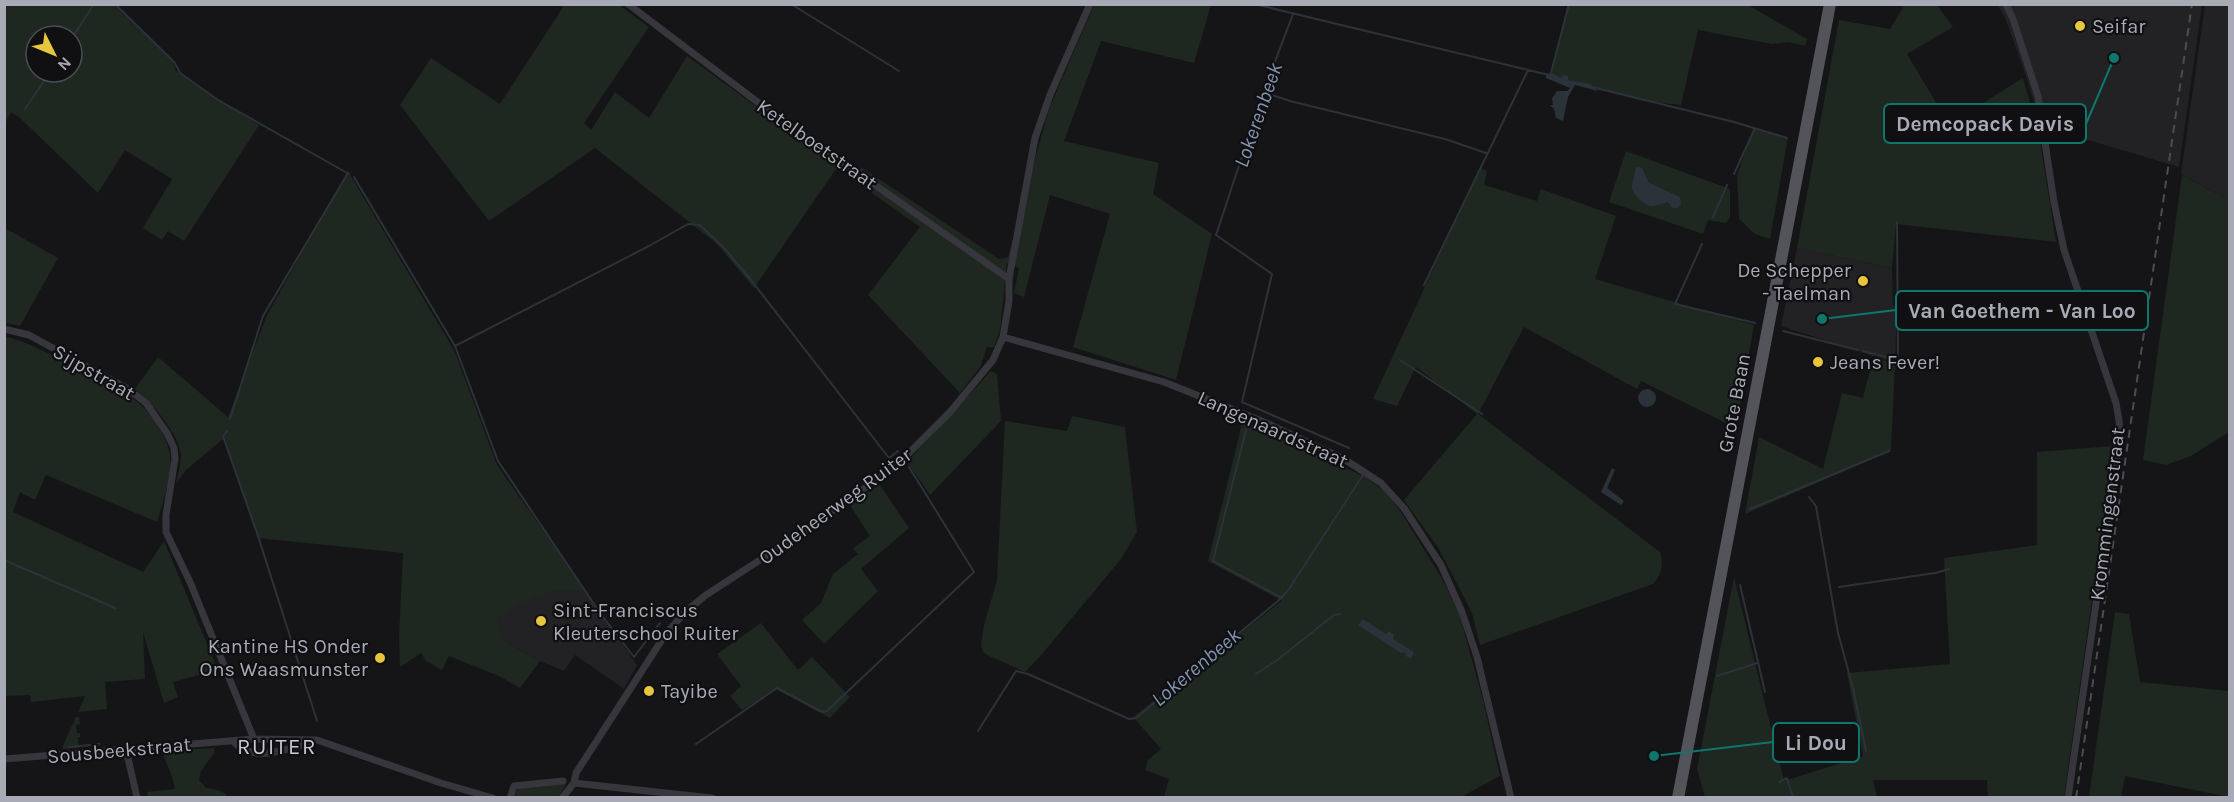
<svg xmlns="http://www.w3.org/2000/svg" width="2234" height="802" viewBox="0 0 2234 802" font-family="Karla,sans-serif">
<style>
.built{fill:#222124}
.green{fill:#1f2721;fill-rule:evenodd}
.water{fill:#2c323a}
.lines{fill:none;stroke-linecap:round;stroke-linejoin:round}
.stream{stroke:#2c323a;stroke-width:2}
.street{stroke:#36363c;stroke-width:7}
.primary{stroke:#53535a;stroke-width:12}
.rail{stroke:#4c4c53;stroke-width:2;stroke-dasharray:8 6;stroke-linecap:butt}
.poi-dot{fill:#e7c63d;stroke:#101012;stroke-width:2}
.labels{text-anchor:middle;stroke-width:4.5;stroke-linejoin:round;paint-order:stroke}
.poi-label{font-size:20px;fill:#a8aab6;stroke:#101012;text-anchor:start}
.street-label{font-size:20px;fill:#a8aab6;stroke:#101012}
.water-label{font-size:21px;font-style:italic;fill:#8193af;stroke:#101012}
.quarter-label{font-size:22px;letter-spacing:1.5px;fill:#c9cad2;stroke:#101012}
.leader{fill:none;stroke:#0f766e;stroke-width:2}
.callout-dot{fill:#0f766e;stroke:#101012;stroke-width:2}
.callout{fill:#101012;stroke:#0f766e;stroke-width:2}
.callout-label{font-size:21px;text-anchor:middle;font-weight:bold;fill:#a8aab6}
</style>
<rect width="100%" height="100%" fill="#151517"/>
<path class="built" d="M 1998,5 L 2202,5 L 2179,167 L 2041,126 L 2027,79 L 2006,20 Z
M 2205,5 L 2229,5 L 2229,200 L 2181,174 Z
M 1797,248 L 1892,268 L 1893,306 L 1897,306 L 1895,363 L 1781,326 Z
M 565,561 L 637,665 L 624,689 L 575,655 L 564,671 L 540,661 L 475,625 Z"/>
<path class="green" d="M 565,4 L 619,5 L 649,27 L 584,123 L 591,130 L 615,92 L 649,118 L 687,56 L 838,166 L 754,288 L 716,243 L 595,148 L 489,221 L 400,105 L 431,58 L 500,104 Z
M 1905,4 L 1937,5 L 1953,27 L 1907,54 L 1949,124 L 2023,78 L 2039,134 L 2056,242 L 1896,224 L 1892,268 L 1797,248 L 1839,20 L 1890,29 Z
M 114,5 L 174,63 L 176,71 L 259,125 L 184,241 L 168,231 L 162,240 L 143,228 L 172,179 L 125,150 L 98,193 L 20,118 L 11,112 L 5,124 L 5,5 ZM 36,36 L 72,36 L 72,72 L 36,72 Z
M 1094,5 L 1211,5 L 1194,63 L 1101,41 L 1064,141 L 1159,163 L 1153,194 L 1212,234 L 1176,380 L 1073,347 L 1110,214 L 1050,195 L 1024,297 L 1014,293 L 1019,268 L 1007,263 L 1000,330 L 994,347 L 987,347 L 980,367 L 960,393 L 868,295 L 920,227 L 855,181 L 861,167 L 999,259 L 1008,257 L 1049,109 Z
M 1568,5 L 1748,5 L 1807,39 L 1805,46 L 1788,42 L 1772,44 L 1698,30 L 1681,105 L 1643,101 L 1549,77 Z
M 1754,128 L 1788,137 L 1770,239 L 1755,234 L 1739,219 L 1737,175 Z
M 1626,151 L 1730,189 L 1730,218 L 1726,223 L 1708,220 L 1703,234 L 1609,202 Z
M 1480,168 L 1487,171 L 1484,185 L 1537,201 L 1541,189 L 1616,216 L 1595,279 L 1754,325 L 1736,428 L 1641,381 L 1637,389 L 1524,327 L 1478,414 L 1660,552 C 1664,565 1662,574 1653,584 L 1480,645 L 1472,613 L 1439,549 L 1404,500 L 1477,414 L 1416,367 L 1397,406 L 1373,399 Z
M 348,171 L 455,352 L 497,465 L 585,590 C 575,592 566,589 556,591 C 542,593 508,607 500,618 C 498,621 498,624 497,627 L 502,640 L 540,661 L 520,688 L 499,676 L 449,656 L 442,670 L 426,661 L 421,653 L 400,667 L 399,637 L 403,553 L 258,538 L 223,439 L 185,471 L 176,484 C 178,475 181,464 181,455 C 179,433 151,402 135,389 L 158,357 L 228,417 L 267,315 Z
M 2182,175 L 2229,200 L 2229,432 L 2191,456 L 2166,465 L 2143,460 Z
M 5,228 L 58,258 L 20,326 L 5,323 Z
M 4,336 C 30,343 52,355 76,367 C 99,378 124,389 143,407 C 153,417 166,436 169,450 C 174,470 163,503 157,522 L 46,475 L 35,500 L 20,492 L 13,512 L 143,572 L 164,541 L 218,670 L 173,682 L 178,697 L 164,703 L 143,632 L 145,679 L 105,682 L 107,709 L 78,712 L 85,696 L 31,702 L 30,695 L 5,696 Z
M 1873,358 L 1895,363 L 1891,451 L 1745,514 L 1759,437 L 1823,469 L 1842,393 L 1863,398 Z
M 991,371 L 997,374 L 1001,421 L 930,495 L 907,462 Z
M 1072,416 L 1125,427 L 1137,532 L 1121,559 L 1042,654 L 1025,672 L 987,655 L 983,652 L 981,646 L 984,625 L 997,580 L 1005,421 L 1067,431 Z
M 1243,420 L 1365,477 L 1385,492 L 1399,509 L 1441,577 L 1459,613 L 1483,700 L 1500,776 L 1461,797 L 1164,797 L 1169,779 L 1145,770 L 1148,760 L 1161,749 L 1133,717 L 1282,601 L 1208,561 Z
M 2114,446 L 2064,797 L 1988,797 L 1987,780 L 1873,780 L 1877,797 L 1705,797 L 1697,769 L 1734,577 L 1784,781 L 1863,756 L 1847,673 L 1950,664 L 1944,558 L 2037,545 L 2037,452 Z
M 879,484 L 909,528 L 861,569 L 878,591 L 824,644 L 802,620 L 821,603 L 833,574 L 858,554 L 853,548 L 870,536 L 850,505 Z
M 2115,612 L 2129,614 L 2140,682 L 2229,691 L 2229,797 L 2125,776 L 2121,797 L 2089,797 Z
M 761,623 L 798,670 L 812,657 L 850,697 L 830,718 L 776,689 L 742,710 L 730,696 L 741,686 L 717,654 Z
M 76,717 L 79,717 L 80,724 L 76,725 L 77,733 L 80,733 L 80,737 L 78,737 L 79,748 L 63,749 L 63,745 Z
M 214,748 L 215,752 L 201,771 L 199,780 L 206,788 C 215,789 223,790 228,797 L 148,797 L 147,792 L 175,789 C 173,775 166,764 162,751 Z
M 566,784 L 558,797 L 514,798 L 516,791 L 519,789 Z"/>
<path class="water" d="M 1552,73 L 1561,78 L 1563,75 L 1568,76 L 1568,80 L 1590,84 L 1598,91 L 1575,85 L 1568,97 L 1563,121 L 1556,118 L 1554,109 L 1550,105 L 1553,105 L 1552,98 L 1557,91 L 1567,91 L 1570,88 L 1546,78 L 1546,74 Z
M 1636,167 L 1642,168 L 1649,183 L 1680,197 L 1681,204 L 1677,208 L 1672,208 L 1668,202 C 1663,203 1659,205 1654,206 C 1647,208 1632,195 1632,187 C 1632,181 1635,174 1636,167 Z
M1638 398a9 9 0 1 1 18 0a9 9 0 1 1-18 0Z
M 1612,468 L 1615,470 L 1607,488 L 1624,501 L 1621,505 L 1601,492 Z
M 1363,619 L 1386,634 L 1389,631 L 1394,635 L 1393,639 L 1414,652 L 1411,659 L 1406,656 L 1405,652 L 1401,653 L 1358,625 Z"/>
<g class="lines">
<path class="stream" d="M 115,4 L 175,63 L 180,73 L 218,100 L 349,174
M 791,4 L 899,71
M 1254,4 L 1549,75
M 1293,14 L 1262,96 L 1216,235 L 1272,274 L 1242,402 L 1349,448
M 72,38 L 94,4
M 1551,73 L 1569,4
M 1592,87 L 1734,122 L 1787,138
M 1266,93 L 1290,101 L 1445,139 L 1486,153
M 25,109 L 50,72
M 1734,174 L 1755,128
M 354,177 L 455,346 L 647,247 L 688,224 L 700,225 L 725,249 L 751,280 L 889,458 L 898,451
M 1713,217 L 1727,185
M 1702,244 L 1675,304 L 1755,323
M 1424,285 L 1528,70
M 1783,331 L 1858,350
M 455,346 L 498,461 L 600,613 L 634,657 L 660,623
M 1863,351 L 1875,354
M 1878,355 L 1898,359 L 1897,222
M 1400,360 L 1482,414
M 230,419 L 263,316 L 348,173
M 1246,430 L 1213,561 L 1282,598
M 227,431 L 223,436 L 258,536 L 317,721
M 1809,497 L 1816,506 L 1838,633 L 1853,688 L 1866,751
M 1750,509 L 1889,451
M 4,560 L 115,608
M 1740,585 L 1765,692
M 1839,587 L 1935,573 L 1949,569
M 1256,674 L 1276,661 L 1334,615 L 1340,614
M 1717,676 L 1757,663
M 978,731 L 1016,671 L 1028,674 L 1129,719 L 1136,718 L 1278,601 L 1289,589 L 1363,475
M 95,744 L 99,744
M 696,744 L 777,688 L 822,712 L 827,711 L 974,572 L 909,467
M 69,747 L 90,745
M 1779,782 L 1787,778 L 1793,798"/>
<path class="street" d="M 628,4 L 764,107 L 1009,279
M 2006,4 L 2013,19 L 2038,96 L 2054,202 L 2064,250 L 2116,403 L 2119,420 L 2120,437 L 2068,798
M 4,329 L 29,335 L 128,389 L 146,403 L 167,433 L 174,448 L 175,459 L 166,515 L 166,532 L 190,582 L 254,739
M 1003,337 L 1164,382 L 1264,422 L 1344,459 L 1381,483 L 1404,508 L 1441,565 L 1462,612 L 1477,657 L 1511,798
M 233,741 C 252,764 288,749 312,742
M 126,749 L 137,798
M 4,759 L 254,739 L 317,740 L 441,783 L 493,798
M 574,783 L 712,798
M 510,798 L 514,786 L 563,781
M 562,798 L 574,783 L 576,773 L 665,635 L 685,612 L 706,595 L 803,532 L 896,466 L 950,412 L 993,360 L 1003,337 L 1009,301 L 1009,279 L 1035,138 L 1050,95 L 1090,4"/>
<path class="primary" d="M 1678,798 L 1830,4"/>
<path class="rail" d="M 2076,798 L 2192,4"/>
</g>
<g class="poi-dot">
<circle cx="2080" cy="26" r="6"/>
<circle cx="1863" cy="281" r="6"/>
<circle cx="1818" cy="362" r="6"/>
<circle cx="541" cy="621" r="6"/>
<circle cx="380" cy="658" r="6"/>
<circle cx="649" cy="691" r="6"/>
</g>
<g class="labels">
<g class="poi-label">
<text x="2092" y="33">Seifar</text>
<text x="1851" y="277" text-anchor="end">De Schepper<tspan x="1851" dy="23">- Taelman</tspan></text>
<text x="1830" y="369">Jeans Fever!</text>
<text x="553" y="617">Sint-Franciscus<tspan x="553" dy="23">Kleuterschool Ruiter</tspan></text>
<text x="368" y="653" text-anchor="end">Kantine HS Onder<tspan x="368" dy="23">Ons Waasmunster</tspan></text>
<text x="661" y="698">Tayibe</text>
</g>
<g class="street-label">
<text transform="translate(817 144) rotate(35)" y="7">Ketelboetstraat</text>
<text transform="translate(94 372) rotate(30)" y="7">Sijpstraat</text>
<text transform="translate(1734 403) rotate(-79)" y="7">Grote Baan</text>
<text transform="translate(1273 429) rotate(24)" y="7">Langenaardstraat</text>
<text transform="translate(835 506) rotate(-36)" y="7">Oudeheerweg Ruiter</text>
<text transform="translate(2107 514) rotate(-83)" y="7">Krommingenstraat</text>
<text transform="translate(119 750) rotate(-5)" y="7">Sousbeekstraat</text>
</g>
<g class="water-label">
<text transform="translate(1258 115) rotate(-71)" y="7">Lokerenbeek</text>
<text transform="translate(1196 667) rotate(-40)" y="7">Lokerenbeek</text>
</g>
<g class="quarter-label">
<text x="277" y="754">RUITER</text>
</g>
</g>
<path class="leader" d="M2114 58L2086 124M1822 319L1896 310M1654 756L1773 742"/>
<g class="callout-dot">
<circle cx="2114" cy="58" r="6"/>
<circle cx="1822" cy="319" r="6"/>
<circle cx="1654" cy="756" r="6"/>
</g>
<g class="callout">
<rect x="1884" y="104" width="202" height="39" rx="6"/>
<rect x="1896" y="291" width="252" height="39" rx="6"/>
<rect x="1773" y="723" width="86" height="39" rx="6"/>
</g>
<g class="callout-label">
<text x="1985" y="131">Demcopack Davis</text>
<text x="2022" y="318">Van Goethem - Van Loo</text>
<text x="1816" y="750">Li Dou</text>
</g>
<rect width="2234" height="802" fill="none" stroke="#a8aab6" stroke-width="12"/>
<g transform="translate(54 54) rotate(133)"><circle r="28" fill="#101012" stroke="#4d4e54" stroke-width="1.5"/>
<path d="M0-4.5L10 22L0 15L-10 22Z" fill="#e7c63d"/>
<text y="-9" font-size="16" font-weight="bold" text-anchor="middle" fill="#a8aab6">N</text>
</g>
</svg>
